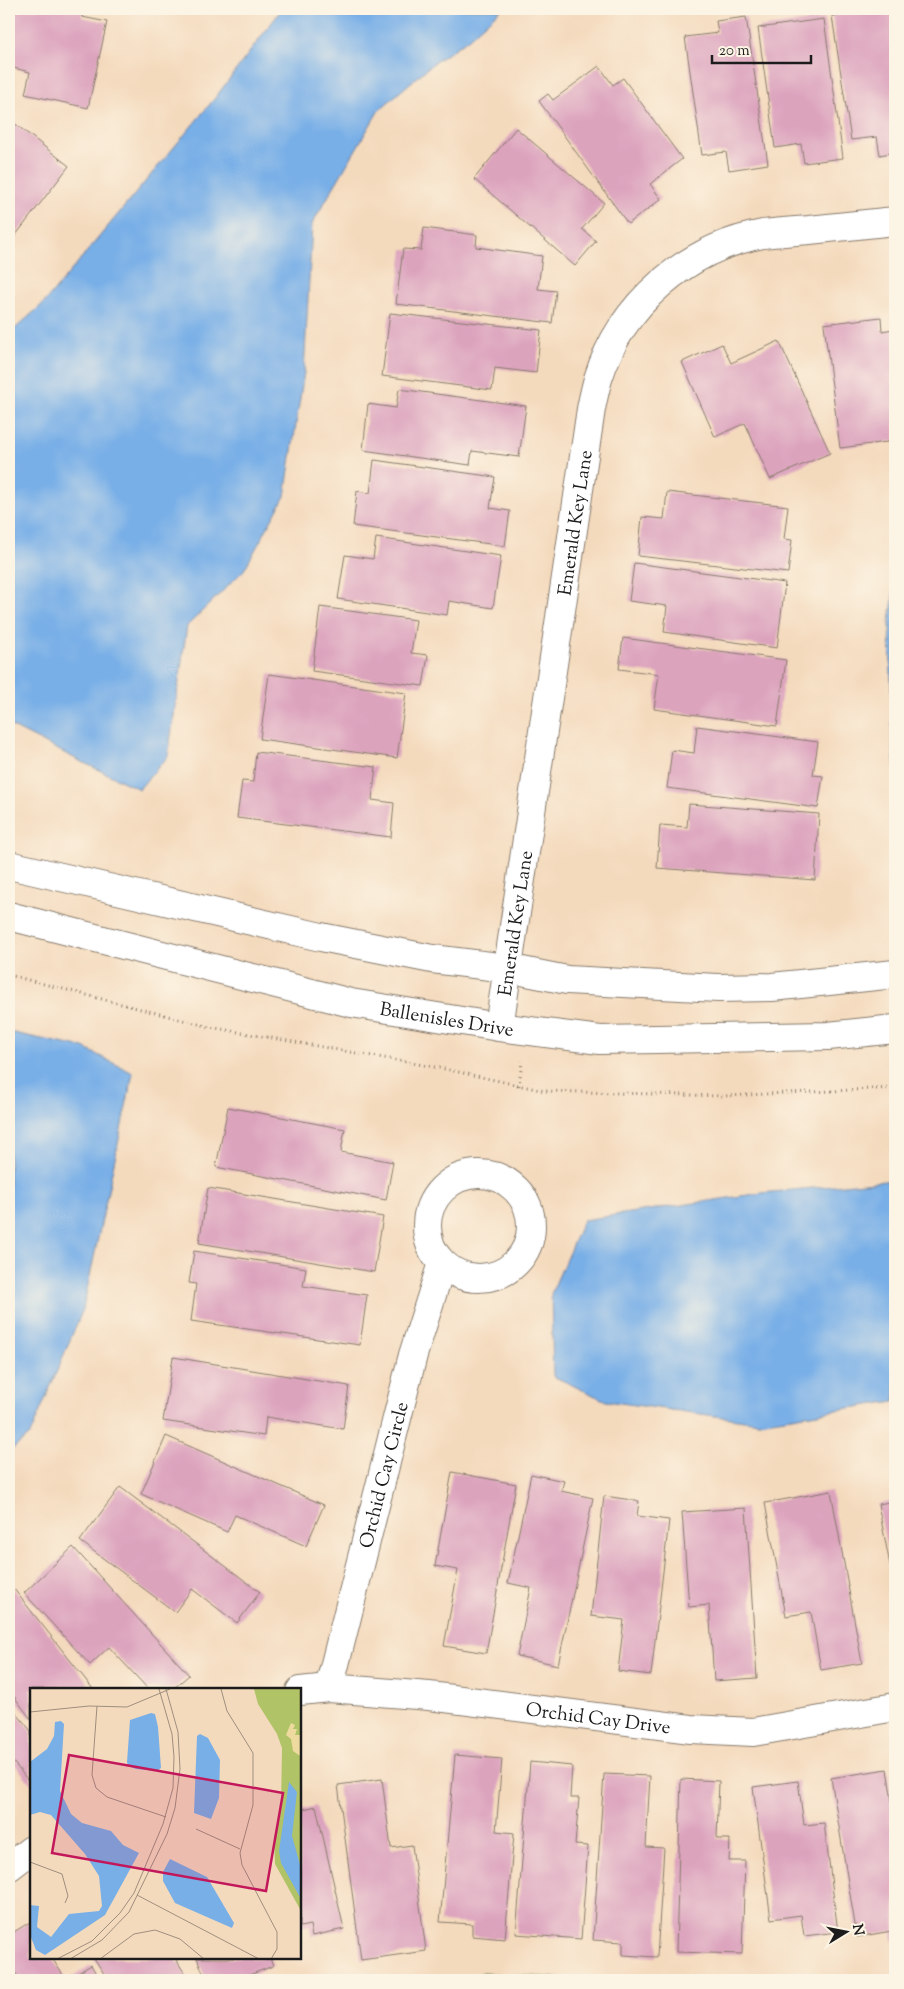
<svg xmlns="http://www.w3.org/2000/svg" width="904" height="1989" viewBox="0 0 904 1989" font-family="'Sorts Mill Goudy',serif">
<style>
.green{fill:#b1c367;stroke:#667042}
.water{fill:#78afe7;stroke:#4a6682}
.building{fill:#dca3bd}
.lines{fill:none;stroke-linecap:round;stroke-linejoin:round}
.minor-casing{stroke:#887b6c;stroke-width:30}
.path{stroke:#887b6c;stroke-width:3;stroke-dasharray:1 4;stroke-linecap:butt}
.minor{stroke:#fff;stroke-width:28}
.labels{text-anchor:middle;stroke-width:4.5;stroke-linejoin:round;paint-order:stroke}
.street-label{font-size:19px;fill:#1c1c1c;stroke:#fcf5e5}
.inset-road{fill:none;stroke:#9e8e7d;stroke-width:1}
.view{fill:#c2185b;fill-opacity:0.15;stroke:#c2185b;stroke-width:2.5}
.inset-edge{fill:none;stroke:#1c1c1c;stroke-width:2.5}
</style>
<rect width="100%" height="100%" fill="#fcf5e5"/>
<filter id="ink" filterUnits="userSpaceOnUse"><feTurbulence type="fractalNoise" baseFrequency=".02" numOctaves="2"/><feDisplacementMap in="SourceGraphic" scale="10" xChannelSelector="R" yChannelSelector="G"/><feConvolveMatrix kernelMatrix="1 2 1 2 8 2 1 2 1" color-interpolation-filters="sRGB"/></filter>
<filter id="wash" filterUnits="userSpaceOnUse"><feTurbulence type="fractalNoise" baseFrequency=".0096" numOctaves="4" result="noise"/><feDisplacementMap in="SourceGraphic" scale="20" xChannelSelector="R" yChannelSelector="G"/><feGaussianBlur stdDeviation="1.12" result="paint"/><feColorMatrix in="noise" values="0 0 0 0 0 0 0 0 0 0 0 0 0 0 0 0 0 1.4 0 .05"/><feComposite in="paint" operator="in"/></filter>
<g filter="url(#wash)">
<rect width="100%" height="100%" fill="#f4dabd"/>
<path class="green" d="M 483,1973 L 588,1980 L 452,1980 Z"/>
<path class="water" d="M 282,9 L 501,9 L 468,39 L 431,65 L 379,110 L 312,224 L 304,372 L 285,496 L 244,570 L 187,626 L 168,756 L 139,789 L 80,761 L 9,725 L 9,334 L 44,303 L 215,98 Z
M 895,579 L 895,769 L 892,735 L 890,622 Z
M 9,1032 L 84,1048 L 133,1073 L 83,1309 L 30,1435 L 9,1452 Z
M 895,1180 L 895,1401 L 759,1422 L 606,1401 L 553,1376 L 551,1294 L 583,1220 L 761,1193 Z"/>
<g id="blocks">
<path class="building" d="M 9,9 L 83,9 L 82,17 L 107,22 L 88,108 L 25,94 L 30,72 L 9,67 Z
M 882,9 L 895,9 L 895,152 L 880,155 L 877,137 L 851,140 L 832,16 Z
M 746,17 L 768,164 L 729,170 L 726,152 L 702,155 L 685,37 L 718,33 L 716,21 Z
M 824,19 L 843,158 L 804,163 L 801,144 L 775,148 L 758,28 Z
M 599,66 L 613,85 L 623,78 L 682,159 L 650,184 L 661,199 L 628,224 L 539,101 L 548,94 L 553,100 Z
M 9,119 L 69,166 L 9,244 Z
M 516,128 L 604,203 L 582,229 L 596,241 L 575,266 L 474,179 Z
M 424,228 L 477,235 L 476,247 L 542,256 L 538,289 L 556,291 L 552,323 L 396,304 L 403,249 L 421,250 Z
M 390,313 L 541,330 L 536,373 L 495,368 L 492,390 L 382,376 Z
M 881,317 L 882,331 L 893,329 L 895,345 L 895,441 L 840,448 L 824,324 Z
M 779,341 L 830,453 L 770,479 L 745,423 L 715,437 L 682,362 L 722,344 L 731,363 Z
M 399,389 L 526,406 L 519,457 L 472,451 L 470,465 L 363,450 L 368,404 L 396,408 Z
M 374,460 L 495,477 L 490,508 L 510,511 L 505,546 L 353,526 L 357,491 L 370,493 Z
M 667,492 L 788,506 L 784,539 L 792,540 L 788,573 L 638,556 L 642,517 L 664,519 Z
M 376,538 L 501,556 L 493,608 L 449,601 L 447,615 L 338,599 L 345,555 L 373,559 Z
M 634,563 L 785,583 L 777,648 L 664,632 L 667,606 L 629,601 Z
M 320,607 L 416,620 L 411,653 L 428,655 L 423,686 L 312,671 Z
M 623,638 L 786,660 L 777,726 L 654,709 L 659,674 L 619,669 Z
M 269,674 L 406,693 L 397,758 L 260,739 Z
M 697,726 L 818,742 L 813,775 L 823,776 L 818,808 L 667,788 L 672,750 L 694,753 Z
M 256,752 L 376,767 L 372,800 L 394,803 L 391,837 L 237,818 L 242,781 L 253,782 Z
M 689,804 L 819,814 L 815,880 L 657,868 L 660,825 L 687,827 Z
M 228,1107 L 345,1129 L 341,1152 L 393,1162 L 386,1200 L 216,1167 Z
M 208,1188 L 383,1217 L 374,1272 L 199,1243 Z
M 194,1251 L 306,1268 L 303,1286 L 367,1295 L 360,1345 L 191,1321 L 196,1284 L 189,1283 Z
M 173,1357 L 349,1386 L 343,1429 L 266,1417 L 264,1436 L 163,1421 Z
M 166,1436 L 324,1505 L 306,1546 L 235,1515 L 227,1532 L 141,1494 Z
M 452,1472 L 516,1484 L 486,1653 L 444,1646 L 458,1570 L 435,1566 Z
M 531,1474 L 564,1481 L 561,1491 L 593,1498 L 558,1665 L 517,1656 L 531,1588 L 508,1583 Z
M 120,1487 L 260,1592 L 237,1623 L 192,1589 L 175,1612 L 80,1541 Z
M 831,1491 L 862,1663 L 821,1670 L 811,1612 L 786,1616 L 765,1503 Z
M 604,1496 L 639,1501 L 637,1516 L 669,1520 L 651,1675 L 618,1671 L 624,1620 L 591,1616 Z
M 895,1501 L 895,1585 L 894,1585 L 878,1504 Z
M 746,1508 L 757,1678 L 714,1681 L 709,1605 L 689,1607 L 682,1512 Z
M 73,1547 L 189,1675 L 173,1689 L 148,1689 L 109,1647 L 90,1665 L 24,1593 Z
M 13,1588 L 93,1689 L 31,1689 L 31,1719 L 9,1690 L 9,1592 Z
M 9,1704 L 31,1731 L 31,1784 L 9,1757 Z
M 455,1755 L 502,1759 L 496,1831 L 514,1833 L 505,1939 L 472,1936 L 472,1924 L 440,1922 Z
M 530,1762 L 572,1766 L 570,1798 L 579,1798 L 575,1845 L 588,1846 L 581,1939 L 516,1934 Z
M 887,1769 L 895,1820 L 895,1941 L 893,1942 L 892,1931 L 857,1937 L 831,1778 Z
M 604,1774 L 650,1776 L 646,1847 L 664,1848 L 657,1957 L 623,1955 L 623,1942 L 593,1940 Z
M 382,1779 L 391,1848 L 412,1845 L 426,1951 L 361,1960 L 338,1785 Z
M 681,1779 L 719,1781 L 717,1839 L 730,1839 L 729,1861 L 745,1861 L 742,1954 L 676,1952 Z
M 798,1781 L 804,1825 L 824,1823 L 838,1932 L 804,1936 L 801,1915 L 771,1919 L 753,1787 Z
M 316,1806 L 344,1929 L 312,1936 L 310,1925 L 300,1927 L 300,1810 Z
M 30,1922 L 31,1925 L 31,1958 L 52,1958 L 66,1980 L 20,1980 L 9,1963 L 9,1935 Z
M 94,1958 L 175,1958 L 189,1980 L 108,1980 Z
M 197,1958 L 270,1958 L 273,1966 L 236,1980 L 206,1980 Z
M 91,1965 L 100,1980 L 67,1980 Z"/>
</g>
</g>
<g filter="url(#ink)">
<use href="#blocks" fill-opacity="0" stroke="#887b6c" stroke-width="1"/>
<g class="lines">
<g class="minor-casing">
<g id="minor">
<path d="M 9,865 L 321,937 L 432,959 L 507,968 L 567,980 L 718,988 L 772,987 L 895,974"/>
<path id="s1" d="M 9,916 L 351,1003 L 499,1027 L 600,1040 L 828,1036 L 895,1029"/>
<path id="s2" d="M 499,1027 L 591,409 C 593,399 595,389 598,379 C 621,304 687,248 763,234 C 778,232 794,231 809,230 C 837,227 866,224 895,221"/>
<circle cx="479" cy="1226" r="52"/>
<path id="s3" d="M 329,1688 L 413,1355 L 442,1263"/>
<path id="s4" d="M 300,1691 L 329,1688 L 429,1696 L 691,1729 L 753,1732 L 895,1707"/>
<path d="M 9,1867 L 31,1850"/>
</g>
</g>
<path class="path" d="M 9,975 L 210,1027 L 440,1068 L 545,1091 L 724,1096 L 895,1088
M 519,1086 L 522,1061"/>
<use href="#minor" class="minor"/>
</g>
</g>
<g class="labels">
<g class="street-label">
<text dy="7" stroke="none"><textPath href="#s2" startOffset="510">Emerald Key Lane</textPath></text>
<text dy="7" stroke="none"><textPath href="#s2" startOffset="105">Emerald Key Lane</textPath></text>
<text dy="7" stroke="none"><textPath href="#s1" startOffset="450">Ballenisles Drive</textPath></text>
<text dy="7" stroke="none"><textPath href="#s3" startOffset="220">Orchid Cay Circle</textPath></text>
<text dy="7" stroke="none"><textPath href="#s4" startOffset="300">Orchid Cay Drive</textPath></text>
</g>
</g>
<g transform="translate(30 1688)">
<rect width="271" height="271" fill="#f4dabd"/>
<path d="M 224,1 L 271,1 L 271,223 L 245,176 L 244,150 L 251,119 L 252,60 L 247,46 L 228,16 Z" fill="#b1c367"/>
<path d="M 261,35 L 265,37 L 263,41 L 267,41 L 265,47 L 271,47 L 270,68 L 263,63 L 261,51 L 256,47 Z" fill="#eeda9e"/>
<path d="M 121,25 L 125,26 L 128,39 L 131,80 L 127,83 L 106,81 L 98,78 L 97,74 L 100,32 ZM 31,33 L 34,36 L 30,103 L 41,126 L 52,135 L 81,143 L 93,157 L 109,165 L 75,227 L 15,267 L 6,262 L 0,247 L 0,217 L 9,218 L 7,239 L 21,249 L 39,226 L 69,223 L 72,218 L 69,188 L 55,166 L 21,127 L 10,124 L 0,127 L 0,74 L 17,61 L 24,48 L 25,34 ZM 170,46 L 178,50 L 190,72 L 189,110 L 181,131 L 164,125 L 167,48 ZM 259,94 L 267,104 L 262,148 L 271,180 L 271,211 L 251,175 L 249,163 ZM 140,171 L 177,189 L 204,235 L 202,240 L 145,215 L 133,193 L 133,184 Z" fill="#78afe7"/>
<path class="inset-road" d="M 191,1 L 197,23 L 223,65 L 223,117 L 210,165 L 212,177 L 247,244 L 247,261 L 241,271M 67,18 L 62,87 L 66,100 L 77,109 L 136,129M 0,24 L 59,18 L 97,19 L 140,1M 166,141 L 210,161M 0,174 L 32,186 L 38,208 L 35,215M 107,207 L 229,271M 27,271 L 62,253 L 90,225 L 104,205 L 133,136 L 143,100 L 144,69 L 142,46 L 129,1M 40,271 L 72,252 L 99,224 L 137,146 L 145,120 L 150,81 L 148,44 L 136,1M 70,271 L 104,246 L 125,242 L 150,251 L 174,271"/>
<path class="view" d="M 39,67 L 253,105 L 236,203 L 22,165 Z"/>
<rect width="271" height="271" class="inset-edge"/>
</g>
<rect width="904" height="1989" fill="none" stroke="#fcf5e5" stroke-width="30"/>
<g transform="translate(846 1932) rotate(80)" stroke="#fcf5e5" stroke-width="4" paint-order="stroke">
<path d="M0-4L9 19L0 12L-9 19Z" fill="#1c1c1c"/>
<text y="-8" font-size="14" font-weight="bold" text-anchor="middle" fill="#1c1c1c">N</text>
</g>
<path d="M712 55v8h99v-8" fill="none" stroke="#1c1c1c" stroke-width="2.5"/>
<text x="719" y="55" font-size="15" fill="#1c1c1c" stroke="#fcf5e5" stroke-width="4" paint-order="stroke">20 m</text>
</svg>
